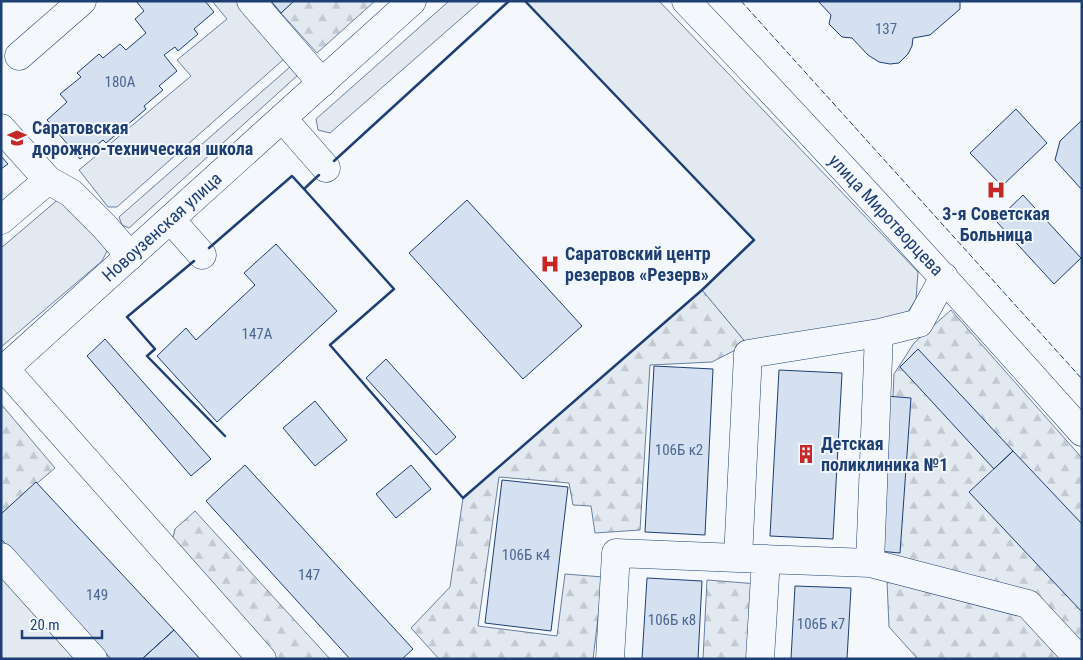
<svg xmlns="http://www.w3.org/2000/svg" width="1083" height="660" viewBox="0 0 1083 660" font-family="'Roboto Condensed',sans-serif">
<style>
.grass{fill:#e3e9f0;stroke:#687fa3}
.forest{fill:url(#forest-firs);stroke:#687fa3}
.building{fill:#d5e0f0;stroke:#1d3f73}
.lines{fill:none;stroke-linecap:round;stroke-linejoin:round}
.minor-casing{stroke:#1d3f73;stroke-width:29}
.major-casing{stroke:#1d3f73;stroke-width:29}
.minor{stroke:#f4f7fb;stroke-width:28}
.major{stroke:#f4f7fb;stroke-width:28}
.fence{stroke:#1d3f73;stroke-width:1;stroke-dasharray:6 2.5;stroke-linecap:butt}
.wall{stroke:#1d3f73;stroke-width:2.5}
.labels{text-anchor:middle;stroke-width:4;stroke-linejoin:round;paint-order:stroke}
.number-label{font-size:15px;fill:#4b6792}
.poi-label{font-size:18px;font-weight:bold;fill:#1d3f73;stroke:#f4f7fb;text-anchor:start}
.street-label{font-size:18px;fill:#1d3f73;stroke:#f4f7fb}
</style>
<defs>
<pattern id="forest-firs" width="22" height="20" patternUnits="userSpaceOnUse" patternTransform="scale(1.25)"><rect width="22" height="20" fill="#e3e9f0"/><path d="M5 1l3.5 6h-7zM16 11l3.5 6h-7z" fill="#c2c9d1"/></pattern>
</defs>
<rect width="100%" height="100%" fill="#f4f7fb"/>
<path class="grass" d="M 212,1 L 239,1 L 284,59 L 117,207 L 108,207 L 79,170 L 191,76 L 177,60 L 227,19 Z
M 449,1 L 481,1 L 330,133 L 318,130 L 316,119 Z
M 525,1 L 659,1 L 918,272 L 916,299 L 906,315 L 747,344 L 702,290 L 753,240 Z
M 291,66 L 298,75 L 129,228 L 122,225 L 119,217 Z
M 61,197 L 105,242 L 107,251 L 102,261 L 1,347 L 1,248 Z
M 1,571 L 80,659 L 1,659 Z"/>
<path class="forest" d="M 294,1 L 375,1 L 317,53 L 281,13 Z
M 702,290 L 747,344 L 712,362 L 650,365 L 640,530 L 595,533 L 591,506 L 573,505 L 569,483 L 499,477 L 478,626 L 557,636 L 565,574 L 603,577 L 593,659 L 439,659 L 411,628 L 450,587 L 463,498 Z
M 951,310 L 1082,458 L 1082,659 L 918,659 L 889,627 L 886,558 L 894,374 L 914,343 Z
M 1,404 L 55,468 L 1,514 Z
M 195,511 L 330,659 L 277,659 L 172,542 L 175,529 Z
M 707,580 L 758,584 L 753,659 L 703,659 Z"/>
<path class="building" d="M 136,1 L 205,1 L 214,12 L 194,29 L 198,34 L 178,51 L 175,47 L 164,55 L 177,71 L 159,86 L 163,90 L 144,106 L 146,109 L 106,143 L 103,140 L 80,159 L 47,120 L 67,102 L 60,94 L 81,77 L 77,73 L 99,54 L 103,58 L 120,44 L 126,50 L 146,33 L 135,19 L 144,11 Z
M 271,1 L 294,1 L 281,13 Z
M 818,1 L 960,1 L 960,9 L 930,35 L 913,38 L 912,46 L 908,54 L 899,63 L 890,64 L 879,62 L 868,55 L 852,38 L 842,37 L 829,24 L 831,15 Z
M 1016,109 L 1047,143 L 1002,186 L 970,153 Z
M 1082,120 L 1082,190 L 1055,160 L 1060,141 Z
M 1,156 L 8,164 L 1,169 Z
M 1023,195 L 1081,258 L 1054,284 L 996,221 Z
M 467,200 L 582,326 L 523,379 L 409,253 Z
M 276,244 L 337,311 L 217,422 L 157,356 L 186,328 L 196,340 L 255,285 L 244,273 Z
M 105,339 L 211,459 L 191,476 L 87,356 Z
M 918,349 L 1013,451 L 994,469 L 900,367 Z
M 386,359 L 456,437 L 436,455 L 366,378 Z
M 654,366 L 713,369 L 705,535 L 645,532 Z
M 779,370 L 842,373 L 833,539 L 770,536 Z
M 886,396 L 911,398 L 900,553 L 878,551 Z
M 315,401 L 347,440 L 315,466 L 283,428 Z
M 1013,451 L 1082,524 L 1082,612 L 969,492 Z
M 245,465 L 413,649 L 402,659 L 350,659 L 206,501 Z
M 411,465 L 431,489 L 396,518 L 376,494 Z
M 502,480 L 568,487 L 551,631 L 485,623 Z
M 36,482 L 174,630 L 142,659 L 111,659 L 1,539 L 1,514 Z
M 647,578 L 702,581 L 698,659 L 642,659 Z
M 795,586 L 851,588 L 847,659 L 791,659 Z
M 174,630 L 200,659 L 142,659 Z"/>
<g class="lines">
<g class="minor-casing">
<path id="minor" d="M 251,1 L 322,83
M 686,1 C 821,142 952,286 1082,432
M 19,56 L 82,1
M 283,119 L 326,168
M 1,128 L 48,180 L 71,193 L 105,227 L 130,256
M 1,220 L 48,180
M 171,220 L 202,255
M 944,277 L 919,323 L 879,333 L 748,354 L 738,558 L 870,563 L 1028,604 L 1079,659
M 5,369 L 262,659
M 1,557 L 93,659
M 870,563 L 879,333
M 610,659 L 616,553 L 738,558
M 760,659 L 766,559"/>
</g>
<g class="major-casing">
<path id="major" d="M 1,372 L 412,1"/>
</g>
<use href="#minor" class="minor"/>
<use href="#major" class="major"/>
<path class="fence" d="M 741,1 L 1082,379"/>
<path class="wall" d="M 334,161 L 509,1
M 319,175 L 304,189 L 394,289 L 330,345 L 463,498 L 702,290 L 754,240 L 525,1
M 209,248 L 292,176 L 304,189
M 194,261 L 127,317 L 155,349 L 147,356 L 225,436"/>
</g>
<defs>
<g id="university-bare" transform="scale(1.5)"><path d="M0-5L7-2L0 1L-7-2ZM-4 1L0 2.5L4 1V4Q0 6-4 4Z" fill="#c62828" stroke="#f4f7fb" stroke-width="2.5" paint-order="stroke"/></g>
<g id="hospital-bare" transform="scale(1.5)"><path d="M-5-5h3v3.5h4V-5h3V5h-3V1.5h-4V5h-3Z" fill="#c62828" stroke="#f4f7fb" stroke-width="2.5" paint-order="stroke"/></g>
<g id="building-bare" transform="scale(1.5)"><path d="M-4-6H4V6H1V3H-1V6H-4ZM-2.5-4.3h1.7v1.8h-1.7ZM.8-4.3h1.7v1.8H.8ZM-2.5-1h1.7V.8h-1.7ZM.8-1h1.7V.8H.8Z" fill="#c62828" stroke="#f4f7fb" stroke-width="2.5" paint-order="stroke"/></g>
</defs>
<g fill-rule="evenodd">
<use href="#university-bare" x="17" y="138"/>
<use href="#hospital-bare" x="996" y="190"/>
<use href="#hospital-bare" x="550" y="264"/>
<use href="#building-bare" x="806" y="454"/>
</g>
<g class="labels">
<g class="number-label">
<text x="886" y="34">137</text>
<text x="120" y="87">180А</text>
<text x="257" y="339">147А</text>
<text x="679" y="455">106Б к2</text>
<text x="526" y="560">106Б к4</text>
<text x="309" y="580">147</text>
<text x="97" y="600">149</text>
<text x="672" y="625">106Б к8</text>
<text x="821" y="629">106Б к7</text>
</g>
<g class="poi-label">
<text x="32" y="134">Саратовская<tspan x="32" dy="21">дорожно-техническая школа</tspan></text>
<text x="996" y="220" text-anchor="middle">3-я Советская<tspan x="996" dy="21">Больница</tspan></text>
<text x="565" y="260">Саратовский центр<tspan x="565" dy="21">резервов «Резерв»</tspan></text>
<text x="821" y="450">Детская<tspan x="821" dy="21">поликлиника №1</tspan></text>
</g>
<g class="street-label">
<text transform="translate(886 215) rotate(47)" y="6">улица Миротворцева</text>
<text transform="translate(162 227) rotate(-42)" y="6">Новоузенская улица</text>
</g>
</g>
<rect width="1083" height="660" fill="none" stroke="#1d3f73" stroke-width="5"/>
<path d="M22 630v8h80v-8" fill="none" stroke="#1d3f73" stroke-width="2.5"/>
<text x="30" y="630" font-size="15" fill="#1d3f73" stroke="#f4f7fb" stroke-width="4" paint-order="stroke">20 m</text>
</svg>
